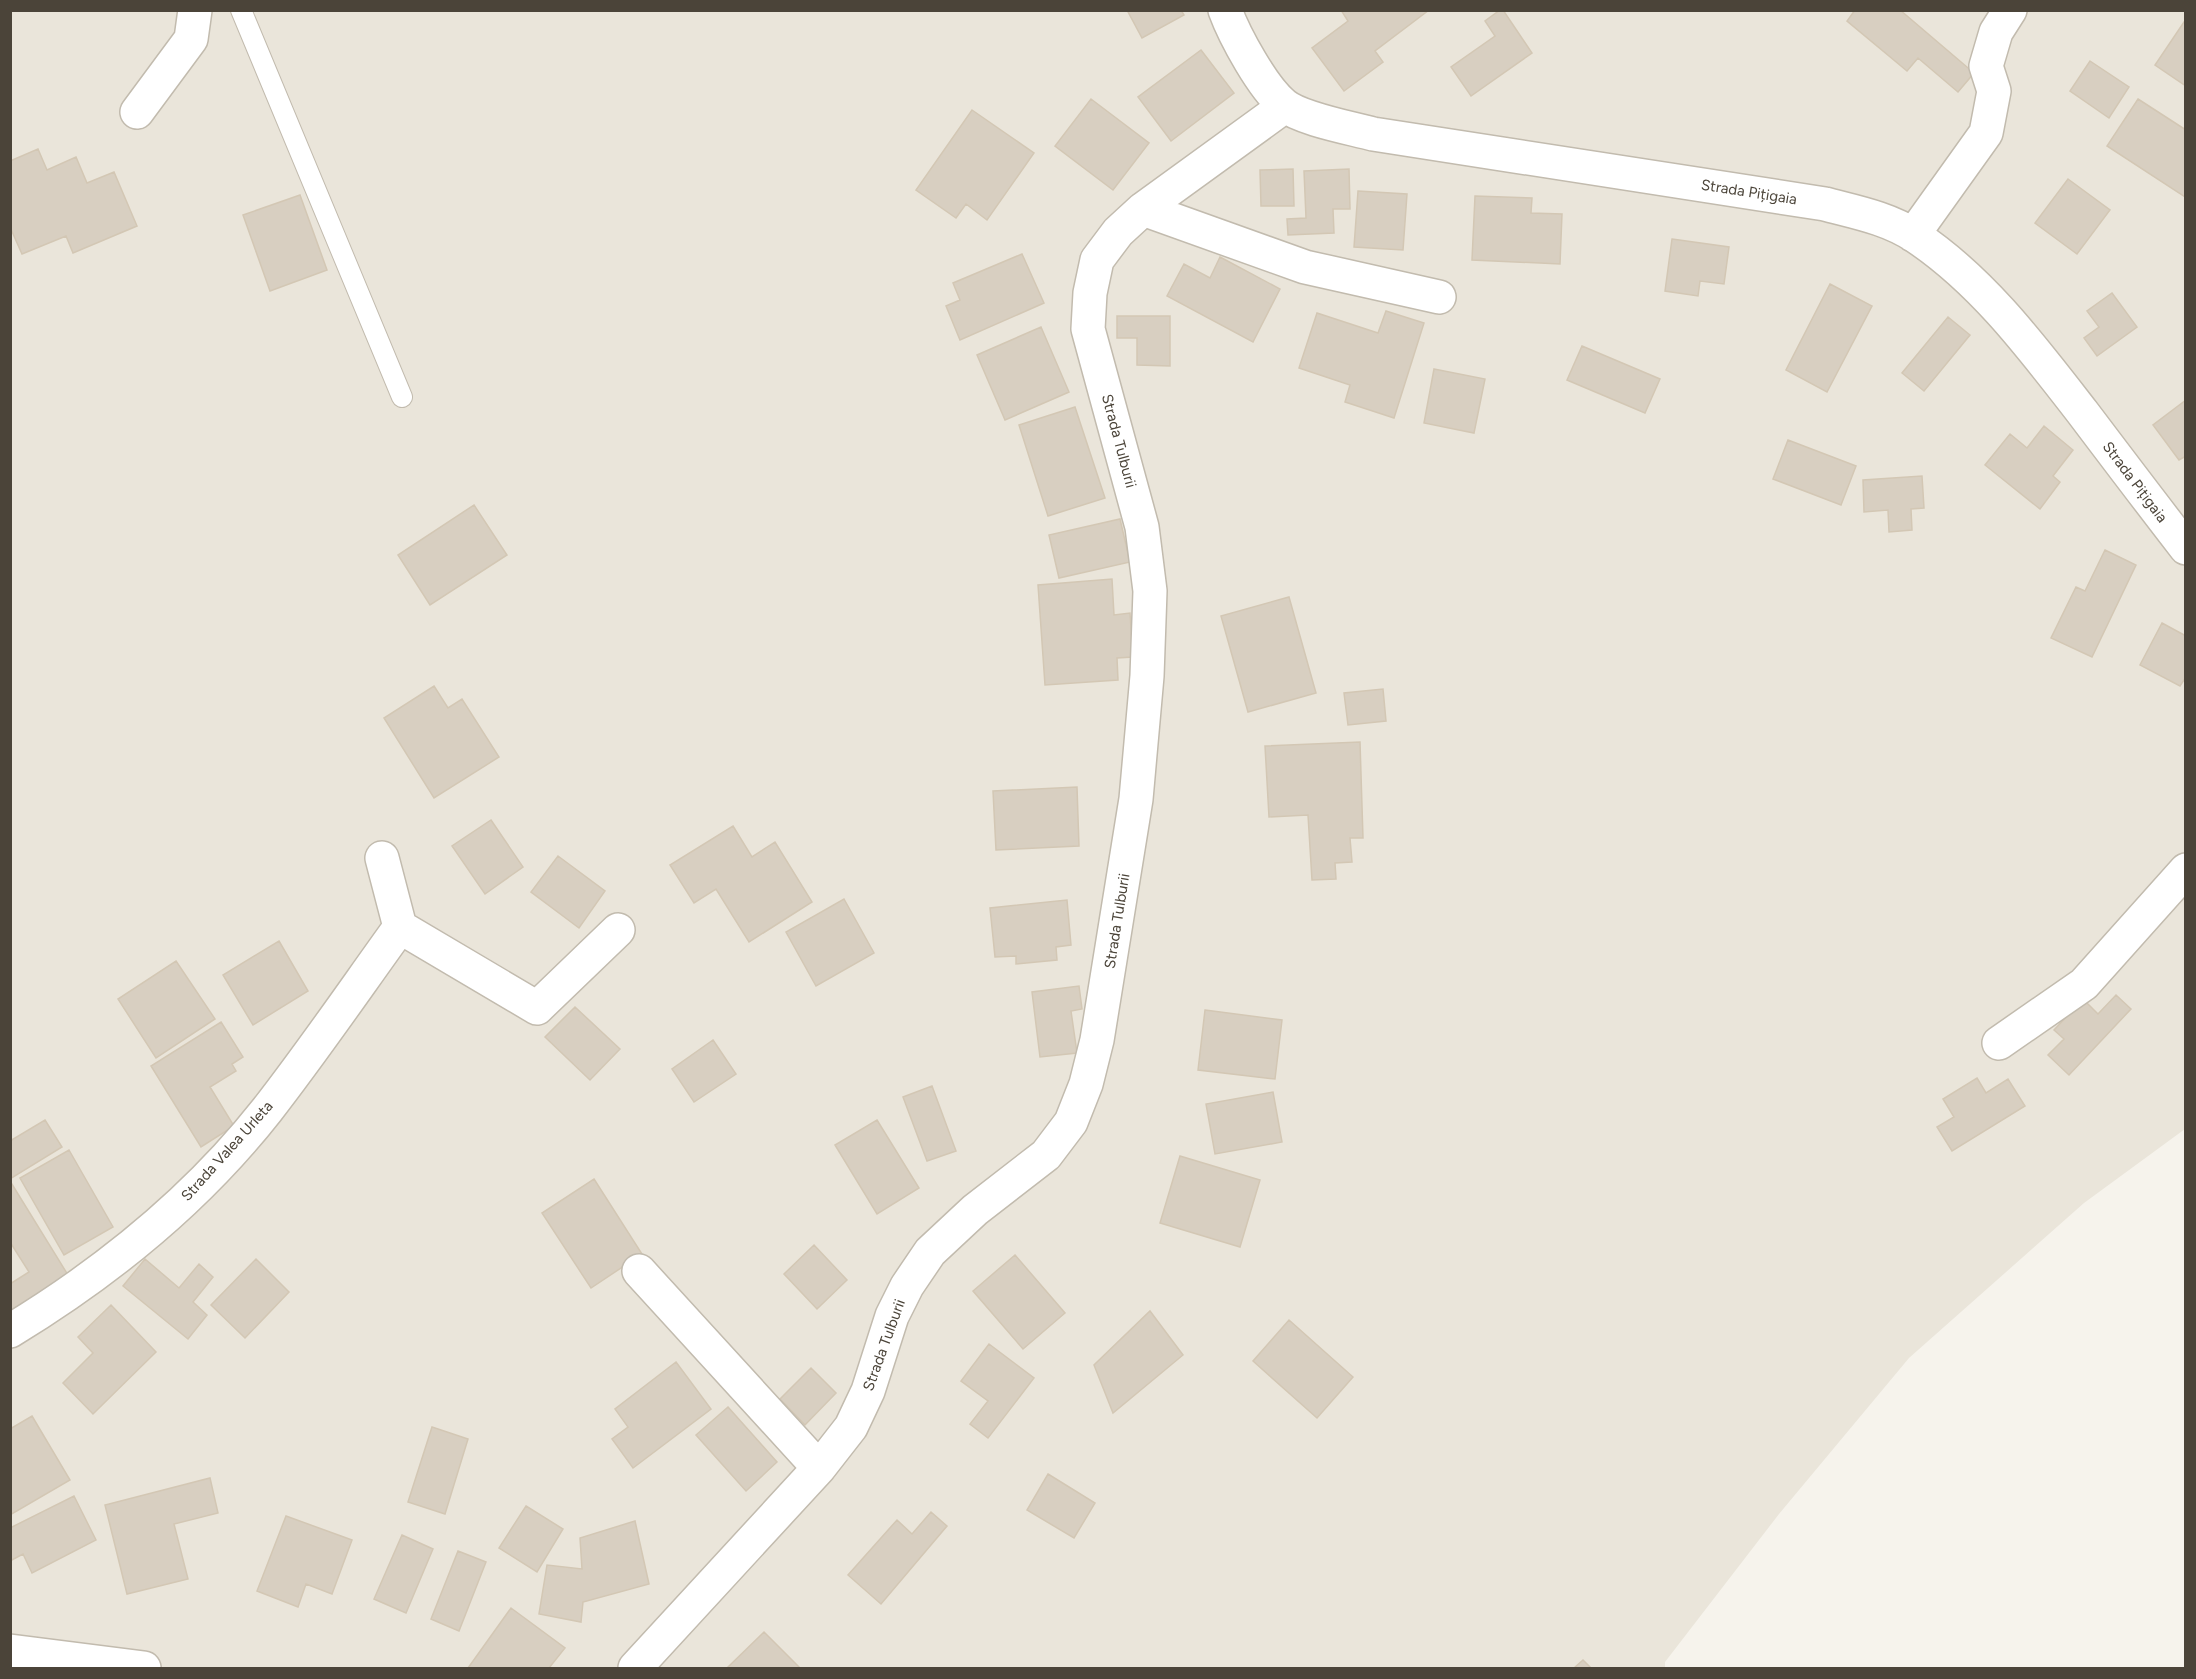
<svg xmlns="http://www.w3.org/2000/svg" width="2196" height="1679" viewBox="0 0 2196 1679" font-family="Figtree,sans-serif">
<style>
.residential{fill:#eae5da}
.building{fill:#d8cfc1;stroke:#d3c7b4;stroke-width:1.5}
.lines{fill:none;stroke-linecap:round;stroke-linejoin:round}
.lane-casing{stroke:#c2bbae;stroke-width:22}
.street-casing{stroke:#c2bbae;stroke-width:36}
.lane{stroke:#fff;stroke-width:20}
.street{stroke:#fff;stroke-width:33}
.labels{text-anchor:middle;stroke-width:5;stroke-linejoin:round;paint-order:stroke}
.street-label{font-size:15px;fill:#4b4439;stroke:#fff}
</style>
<rect width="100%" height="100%" fill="#f6f3ec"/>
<path class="residential" d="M 11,11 L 2185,11 L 2185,1129 L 2084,1203 L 1909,1358 L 1779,1514 L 1665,1662 L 1665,1668 L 11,1668 Z"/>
<path class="building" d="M 1127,10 L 1181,10 L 1184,15 L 1142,38 Z
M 1341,10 L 1429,10 L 1375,51 L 1383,62 L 1344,91 L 1312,48 L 1348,21 Z
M 1500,10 L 1503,10 L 1532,53 L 1471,96 L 1451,67 L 1495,36 L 1485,21 Z
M 1855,10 L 1900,10 L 1974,73 L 1958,92 L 1918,58 L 1907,71 L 1847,21 Z
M 2184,22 L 2186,23 L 2186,86 L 2155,65 Z
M 1201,50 L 1234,93 L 1171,141 L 1138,97 Z
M 2090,61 L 2129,87 L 2109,118 L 2070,91 Z
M 1091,99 L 1149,143 L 1113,190 L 1055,146 Z
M 2138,99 L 2186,130 L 2185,197 L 2107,146 Z
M 972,110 L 1034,153 L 987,220 L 966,204 L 956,218 L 916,190 Z
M 38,149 L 47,170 L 76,157 L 87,183 L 114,172 L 137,226 L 73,253 L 66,236 L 22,254 L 10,227 L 10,161 Z
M 1293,169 L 1294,206 L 1261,206 L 1260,170 Z
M 1349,169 L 1350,209 L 1333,209 L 1334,233 L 1288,235 L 1287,219 L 1306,218 L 1304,171 Z
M 2068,179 L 2110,210 L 2077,254 L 2035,223 Z
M 1358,191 L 1407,194 L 1403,250 L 1354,247 Z
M 300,195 L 327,270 L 270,291 L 243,215 Z
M 1475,196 L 1532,198 L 1531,213 L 1562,214 L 1560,264 L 1472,260 Z
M 1672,239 L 1729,247 L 1724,284 L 1700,281 L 1698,296 L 1665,291 Z
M 1022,254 L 1044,303 L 960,340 L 946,306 L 960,300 L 953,283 Z
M 1220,257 L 1280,289 L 1253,342 L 1167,296 L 1184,264 L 1210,278 Z
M 1830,284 L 1872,306 L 1827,392 L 1786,370 Z
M 2112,293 L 2137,327 L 2097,356 L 2084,338 L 2099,327 L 2087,311 Z
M 1386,311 L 1424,323 L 1394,418 L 1345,402 L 1350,385 L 1299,368 L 1317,313 L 1378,333 Z
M 1117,316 L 1170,316 L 1170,366 L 1137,365 L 1137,338 L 1117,338 Z
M 1948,317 L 1970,335 L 1924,391 L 1902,373 Z
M 1041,327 L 1069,392 L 1005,420 L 977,355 Z
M 1582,346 L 1660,379 L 1645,413 L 1567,380 Z
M 1434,369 L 1485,379 L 1474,433 L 1424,423 Z
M 2186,400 L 2186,456 L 2179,460 L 2153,425 Z
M 1075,407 L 1105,498 L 1048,516 L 1019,425 Z
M 2044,426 L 2073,450 L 2053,476 L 2060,482 L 2040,509 L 1985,465 L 2010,434 L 2027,448 Z
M 1788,440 L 1856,466 L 1841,505 L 1773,479 Z
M 1922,476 L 1924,508 L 1911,509 L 1912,530 L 1889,532 L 1888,510 L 1864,512 L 1863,480 Z
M 474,505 L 507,555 L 430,605 L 398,555 Z
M 1120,519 L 1130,562 L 1059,578 L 1049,535 Z
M 2105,550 L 2136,565 L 2092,657 L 2051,638 L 2076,587 L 2085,591 Z
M 1112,579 L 1114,615 L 1130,613 L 1133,657 L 1117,658 L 1118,680 L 1045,685 L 1038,585 Z
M 1289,597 L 1316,693 L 1248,712 L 1221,616 Z
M 2162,623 L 2186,636 L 2186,677 L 2180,686 L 2140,665 Z
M 434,686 L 448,708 L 462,699 L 499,757 L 434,798 L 384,718 Z
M 1383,689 L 1386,721 L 1348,725 L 1344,693 Z
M 1360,742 L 1363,838 L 1350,838 L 1352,862 L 1335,863 L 1336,879 L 1312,880 L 1308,815 L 1269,817 L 1265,746 Z
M 1077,787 L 1079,846 L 996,850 L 993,791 Z
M 491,820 L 523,867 L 485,894 L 452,846 Z
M 733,826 L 752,857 L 775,842 L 812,902 L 749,942 L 716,889 L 694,903 L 670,865 Z
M 558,856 L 605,891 L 579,928 L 531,892 Z
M 844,899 L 874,953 L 816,986 L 786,932 Z
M 1067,900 L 1071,945 L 1056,947 L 1057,960 L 1016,964 L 1016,956 L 995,957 L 990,908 Z
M 279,941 L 308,991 L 253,1025 L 223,975 Z
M 176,961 L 215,1019 L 156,1058 L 118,999 Z
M 1079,986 L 1082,1009 L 1071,1011 L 1077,1053 L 1040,1057 L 1032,992 Z
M 2116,995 L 2131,1009 L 2069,1075 L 2048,1055 L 2064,1039 L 2054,1030 L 2083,999 L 2098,1014 Z
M 575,1007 L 620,1049 L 590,1080 L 545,1037 Z
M 1205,1010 L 1282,1020 L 1275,1079 L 1198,1070 Z
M 221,1022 L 243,1057 L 232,1064 L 236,1071 L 210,1087 L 234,1126 L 201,1147 L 151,1066 Z
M 713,1040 L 736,1074 L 694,1102 L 672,1069 Z
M 1977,1078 L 1986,1093 L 2008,1079 L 2025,1106 L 1952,1151 L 1937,1127 L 1954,1117 L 1943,1099 Z
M 932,1086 L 956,1151 L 927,1161 L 903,1097 Z
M 1273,1092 L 1282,1142 L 1215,1154 L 1206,1104 Z
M 45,1120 L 62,1147 L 10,1179 L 10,1141 Z
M 877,1120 L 919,1188 L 877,1214 L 835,1145 Z
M 69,1150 L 113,1227 L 64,1255 L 20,1178 Z
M 1180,1156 L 1260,1180 L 1240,1247 L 1160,1223 Z
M 594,1179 L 642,1254 L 591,1288 L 542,1213 Z
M 10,1181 L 68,1275 L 10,1311 L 10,1284 L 29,1272 L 10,1242 Z
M 814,1245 L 847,1280 L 817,1309 L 784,1274 Z
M 1015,1255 L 1065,1313 L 1023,1349 L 973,1291 Z
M 145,1259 L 179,1288 L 199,1264 L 213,1277 L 193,1302 L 207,1315 L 188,1339 L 123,1286 Z
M 256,1259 L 289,1292 L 245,1338 L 211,1305 Z
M 111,1305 L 156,1352 L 93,1414 L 63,1383 L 93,1353 L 78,1337 Z
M 1150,1311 L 1183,1355 L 1113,1413 L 1094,1365 Z
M 1289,1320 L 1353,1377 L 1317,1418 L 1253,1361 Z
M 989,1344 L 1034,1378 L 988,1438 L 970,1424 L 988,1401 L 961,1381 Z
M 676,1362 L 711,1409 L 633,1468 L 612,1439 L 628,1427 L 615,1409 Z
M 811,1368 L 836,1393 L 805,1425 L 780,1399 Z
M 728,1407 L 777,1462 L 746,1491 L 696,1435 Z
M 32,1416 L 70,1480 L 10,1515 L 10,1429 Z
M 432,1427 L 468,1439 L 445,1514 L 408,1502 Z
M 1048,1474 L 1095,1503 L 1074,1538 L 1027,1510 Z
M 210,1478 L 218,1513 L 174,1524 L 188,1579 L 127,1594 L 105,1505 Z
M 74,1496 L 96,1540 L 32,1573 L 23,1554 L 10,1561 L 10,1528 Z
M 526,1506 L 563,1529 L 537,1572 L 499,1548 Z
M 931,1512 L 947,1526 L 881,1604 L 848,1575 L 897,1520 L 912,1534 Z
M 286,1516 L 352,1540 L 332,1594 L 306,1584 L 298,1607 L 257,1591 Z
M 635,1521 L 649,1584 L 583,1602 L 581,1622 L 539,1614 L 547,1565 L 582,1569 L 580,1538 Z
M 402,1535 L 433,1549 L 406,1613 L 374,1599 Z
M 458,1551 L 486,1562 L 459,1631 L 431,1619 Z
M 511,1608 L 565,1648 L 549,1668 L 468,1668 Z
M 764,1632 L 800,1668 L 727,1668 Z
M 1583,1660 L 1591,1668 L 1574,1668 Z"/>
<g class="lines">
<g class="lane-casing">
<path id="lane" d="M 241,10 L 402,397"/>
</g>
<g class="street-casing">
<path id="street" d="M 1225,10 C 1235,37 1263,88 1284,105 C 1301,119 1351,128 1373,134 L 1825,204 C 1855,212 1888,218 1915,236 C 1983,281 2034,350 2083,413 C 2117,458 2151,503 2186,548
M 137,112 L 191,39 L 195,10
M 1143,209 L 1305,267 L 1439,297
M 1913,235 L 1986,133 L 1994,91 L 1986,66 L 1996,32 L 2010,10
M 382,858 L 400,927 L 537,1008 L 618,930
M 1999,1043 L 2084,984 L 2186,870
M 639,1271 L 819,1468
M 10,1331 C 107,1272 197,1199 267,1110 C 313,1051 356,988 400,927
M 10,1651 L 144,1668
M 635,1668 L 819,1468 L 851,1427 L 868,1391 L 892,1316 L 907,1286 L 930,1252 L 975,1210 L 1046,1155 L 1071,1122 L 1086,1084 L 1097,1040 L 1136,799 L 1147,676 L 1150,591 L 1142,527 L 1088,329 L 1090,293 L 1097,260 L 1118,232 L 1143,209 L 1285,106"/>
</g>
<use href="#lane" class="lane"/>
<use href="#street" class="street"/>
</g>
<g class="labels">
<g class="street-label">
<text transform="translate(1749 192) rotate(9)" y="5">Strada Pițigaia</text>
<text transform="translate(1119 441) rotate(75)" y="5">Strada Tulburii</text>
<text transform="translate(2135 482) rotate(53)" y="5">Strada Pițigaia</text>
<text transform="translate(1117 921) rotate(-81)" y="5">Strada Tulburii</text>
<text transform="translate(227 1151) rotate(-48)" y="5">Strada Valea Urleta</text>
<text transform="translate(884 1345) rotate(-70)" y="5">Strada Tulburii</text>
</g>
</g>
<rect width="2196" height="1679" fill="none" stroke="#4b4439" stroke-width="24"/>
</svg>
